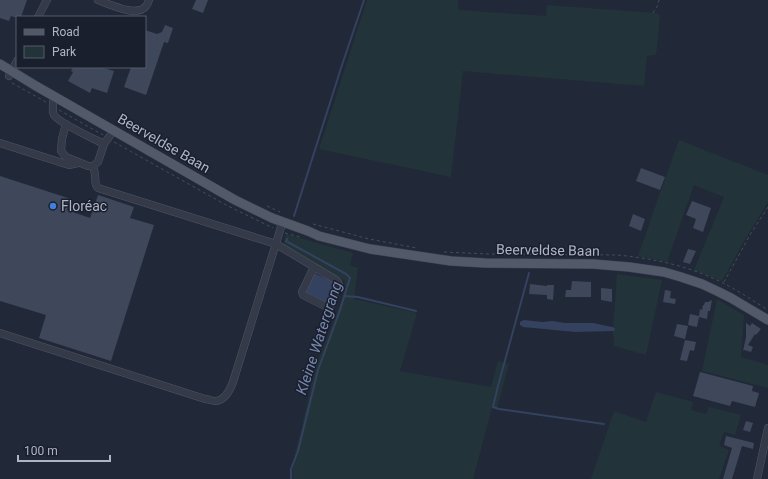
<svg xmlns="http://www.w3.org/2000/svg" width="768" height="479" viewBox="0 0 768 479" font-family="Roboto,sans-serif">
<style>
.green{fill:#223439}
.water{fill:#34415f}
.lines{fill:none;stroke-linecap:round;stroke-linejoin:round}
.stream{stroke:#34415f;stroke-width:2}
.building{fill:#3f475a}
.minor-casing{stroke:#4e5563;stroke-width:8}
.major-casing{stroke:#3d4352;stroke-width:10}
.path{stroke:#405156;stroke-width:1;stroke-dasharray:3 3;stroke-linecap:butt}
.minor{stroke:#343a48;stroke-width:7}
.major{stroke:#525968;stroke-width:9}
.shop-dot{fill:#3f7fe0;stroke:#1a1f2d;stroke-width:1.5}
.labels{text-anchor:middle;stroke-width:3;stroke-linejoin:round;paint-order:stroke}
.street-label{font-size:14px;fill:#aeb5c5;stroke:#1a1f2d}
.poi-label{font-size:14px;fill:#aeb5c5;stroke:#1a1f2d;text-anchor:start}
.water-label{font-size:15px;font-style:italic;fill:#7687ad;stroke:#1a1f2d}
</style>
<rect width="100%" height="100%" fill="#212838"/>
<path class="green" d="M 367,0 L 458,0 L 459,10 L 546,16 L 547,5 L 656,13 L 660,15 L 656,55 L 647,56 L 644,86 L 463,71 L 451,177 L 319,149 Z
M 679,140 L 768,175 L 768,202 L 744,241 L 722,281 L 694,270 L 724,197 L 694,185 L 667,262 L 638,256 L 666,176 Z
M 286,234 L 321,244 L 353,253 L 350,265 L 358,268 L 354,299 L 417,313 L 400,371 L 491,387 L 498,361 L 509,364 L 497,409 L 492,408 L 473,479 L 292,479 L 294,457 L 301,431 L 315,368 L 342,299 L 345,281 L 283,247 Z
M 617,274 L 662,280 L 646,355 L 614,346 L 613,331 Z
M 717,299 L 744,315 L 741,357 L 768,365 L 768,388 L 702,371 Z
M 656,392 L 693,402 L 691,410 L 706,414 L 709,407 L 741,415 L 735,435 L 724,432 L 719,446 L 729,450 L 719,479 L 591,479 L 614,411 L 646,422 Z"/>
<path class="water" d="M 314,273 L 337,284 L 328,305 L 304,294 Z
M 524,320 L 543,322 L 552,321 L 565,323 L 593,323 L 612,327 L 615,328 L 614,331 L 575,332 L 523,327 L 520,325 L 520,322 Z"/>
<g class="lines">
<path class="stream" d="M 294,216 L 341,68 L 364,0
M 287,239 L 286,241 L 346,274 L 350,278 L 339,313 L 318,370 L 298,451 L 291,469 L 291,479
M 529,273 L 498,386 L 493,407 L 499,409 L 604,424
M 344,296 L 358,297 L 416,311"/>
</g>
<path class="building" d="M 0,0 L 27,0 L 21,17 L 14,17 L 11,16 L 9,21 L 0,18 Z
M 196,0 L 208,0 L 203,13 L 192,9 Z
M 165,25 L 173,28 L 168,43 L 164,42 L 146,95 L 124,87 L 131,67 L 145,67 L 145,30 L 157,34 L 162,32 Z
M 73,67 L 100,67 L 114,71 L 107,93 L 92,88 L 90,93 L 68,81 L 73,72 L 71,71 Z
M 641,168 L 665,177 L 660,190 L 636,181 Z
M 0,176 L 71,199 L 67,210 L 90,218 L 98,195 L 134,207 L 130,218 L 154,225 L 111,361 L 39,338 L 46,315 L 0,301 Z
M 692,201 L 711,208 L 703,232 L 693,228 L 696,219 L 686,215 Z
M 633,214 L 645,219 L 641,231 L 629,226 Z
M 688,249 L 696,251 L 690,264 L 683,262 Z
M 572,281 L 591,282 L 591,297 L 565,297 L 566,290 L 571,290 Z
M 530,284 L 547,286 L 547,285 L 554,285 L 553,300 L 547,299 L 547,295 L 529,294 Z
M 601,288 L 612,289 L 612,302 L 601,300 Z
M 665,290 L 671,291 L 670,298 L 676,299 L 675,304 L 663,302 Z
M 712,300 L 710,311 L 708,311 L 707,319 L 699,317 L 697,327 L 688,325 L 690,314 L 699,316 L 700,309 L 702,310 L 703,305 L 704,305 L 705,302 L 708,302 Z
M 746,323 L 750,326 L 752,323 L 761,329 L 756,335 L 755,334 L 748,345 L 753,347 L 751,352 L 744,350 L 743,351 L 746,337 Z
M 677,324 L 688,326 L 685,339 L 674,336 Z
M 685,340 L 696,342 L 694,351 L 690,350 L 687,361 L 680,360 Z
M 700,372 L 753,386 L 752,391 L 759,393 L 755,407 L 732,401 L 730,406 L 693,396 Z
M 746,421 L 753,423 L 750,432 L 743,430 Z
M 726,436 L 754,443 L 753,449 L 742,446 L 732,479 L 723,479 L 732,448 L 724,445 Z"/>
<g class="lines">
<g class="minor-casing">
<path id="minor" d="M 98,0 C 109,4 137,18 146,6 C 148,4 148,2 149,0
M 38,17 L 47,0
M 9,76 L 17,61
M 53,102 C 53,107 52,111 54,115 C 59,123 94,139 104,144
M 66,124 L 62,139 L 61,151 L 66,157 L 88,166 L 93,166 L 98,162 L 104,144 L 114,130
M 0,143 L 69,165 L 78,163
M 93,166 C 94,169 95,173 95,176 C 96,181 94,184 98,188 L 276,244 L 336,280 L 338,282 L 339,285 L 331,305 L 327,307 L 303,295 L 302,292 L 313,269 L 318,269
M 0,333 L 205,399 C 208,399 212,401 215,401 C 225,401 230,390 233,382 L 278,237 L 281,227 L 280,221
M 757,479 L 768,428"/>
</g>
<g class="major-casing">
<path id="major" d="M 0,64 L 36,86 L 235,200 L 272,218 L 308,231 L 319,236 L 370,249 L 451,261 L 485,263 L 593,264 L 629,267 L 664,272 L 681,277 L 702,284 L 719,292 L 731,298 L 768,320"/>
</g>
<path class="path" d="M 653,13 L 658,5 L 659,0
M 12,83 L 46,102
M 59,110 L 103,135
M 114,142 L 226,205 L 273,228
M 267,206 L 280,212
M 313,224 L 369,239 L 417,248
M 285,233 L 300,237
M 444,252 L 488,254 L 617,255 C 652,258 689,266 721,282 C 737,290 752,300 768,310
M 724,282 L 751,233 L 768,207"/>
<use href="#minor" class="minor"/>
<use href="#major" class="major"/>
</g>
<circle class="shop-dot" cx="53" cy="206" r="4"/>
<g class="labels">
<g class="street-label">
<text transform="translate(164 143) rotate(30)" y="5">Beerveldse Baan</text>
<text transform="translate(548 250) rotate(1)" y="5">Beerveldse Baan</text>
</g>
<g class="poi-label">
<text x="61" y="211">Floréac</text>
</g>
<g class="water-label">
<text transform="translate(319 338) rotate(-72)" y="5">Kleine Watergrang</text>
</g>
</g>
<rect x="16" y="16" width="130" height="52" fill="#1a1f2d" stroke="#555b6a"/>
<rect x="24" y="29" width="20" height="6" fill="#525968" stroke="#555b6a"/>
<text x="52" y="36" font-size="12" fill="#aeb5c5">Road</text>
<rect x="24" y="46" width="20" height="12" fill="#223439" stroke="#555b6a"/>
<text x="52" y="56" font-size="12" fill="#aeb5c5">Park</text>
<path d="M18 455v6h92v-6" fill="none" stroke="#aeb5c5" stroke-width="2"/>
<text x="24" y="455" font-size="12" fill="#aeb5c5" stroke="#1a1f2d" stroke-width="3" paint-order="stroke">100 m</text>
</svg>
